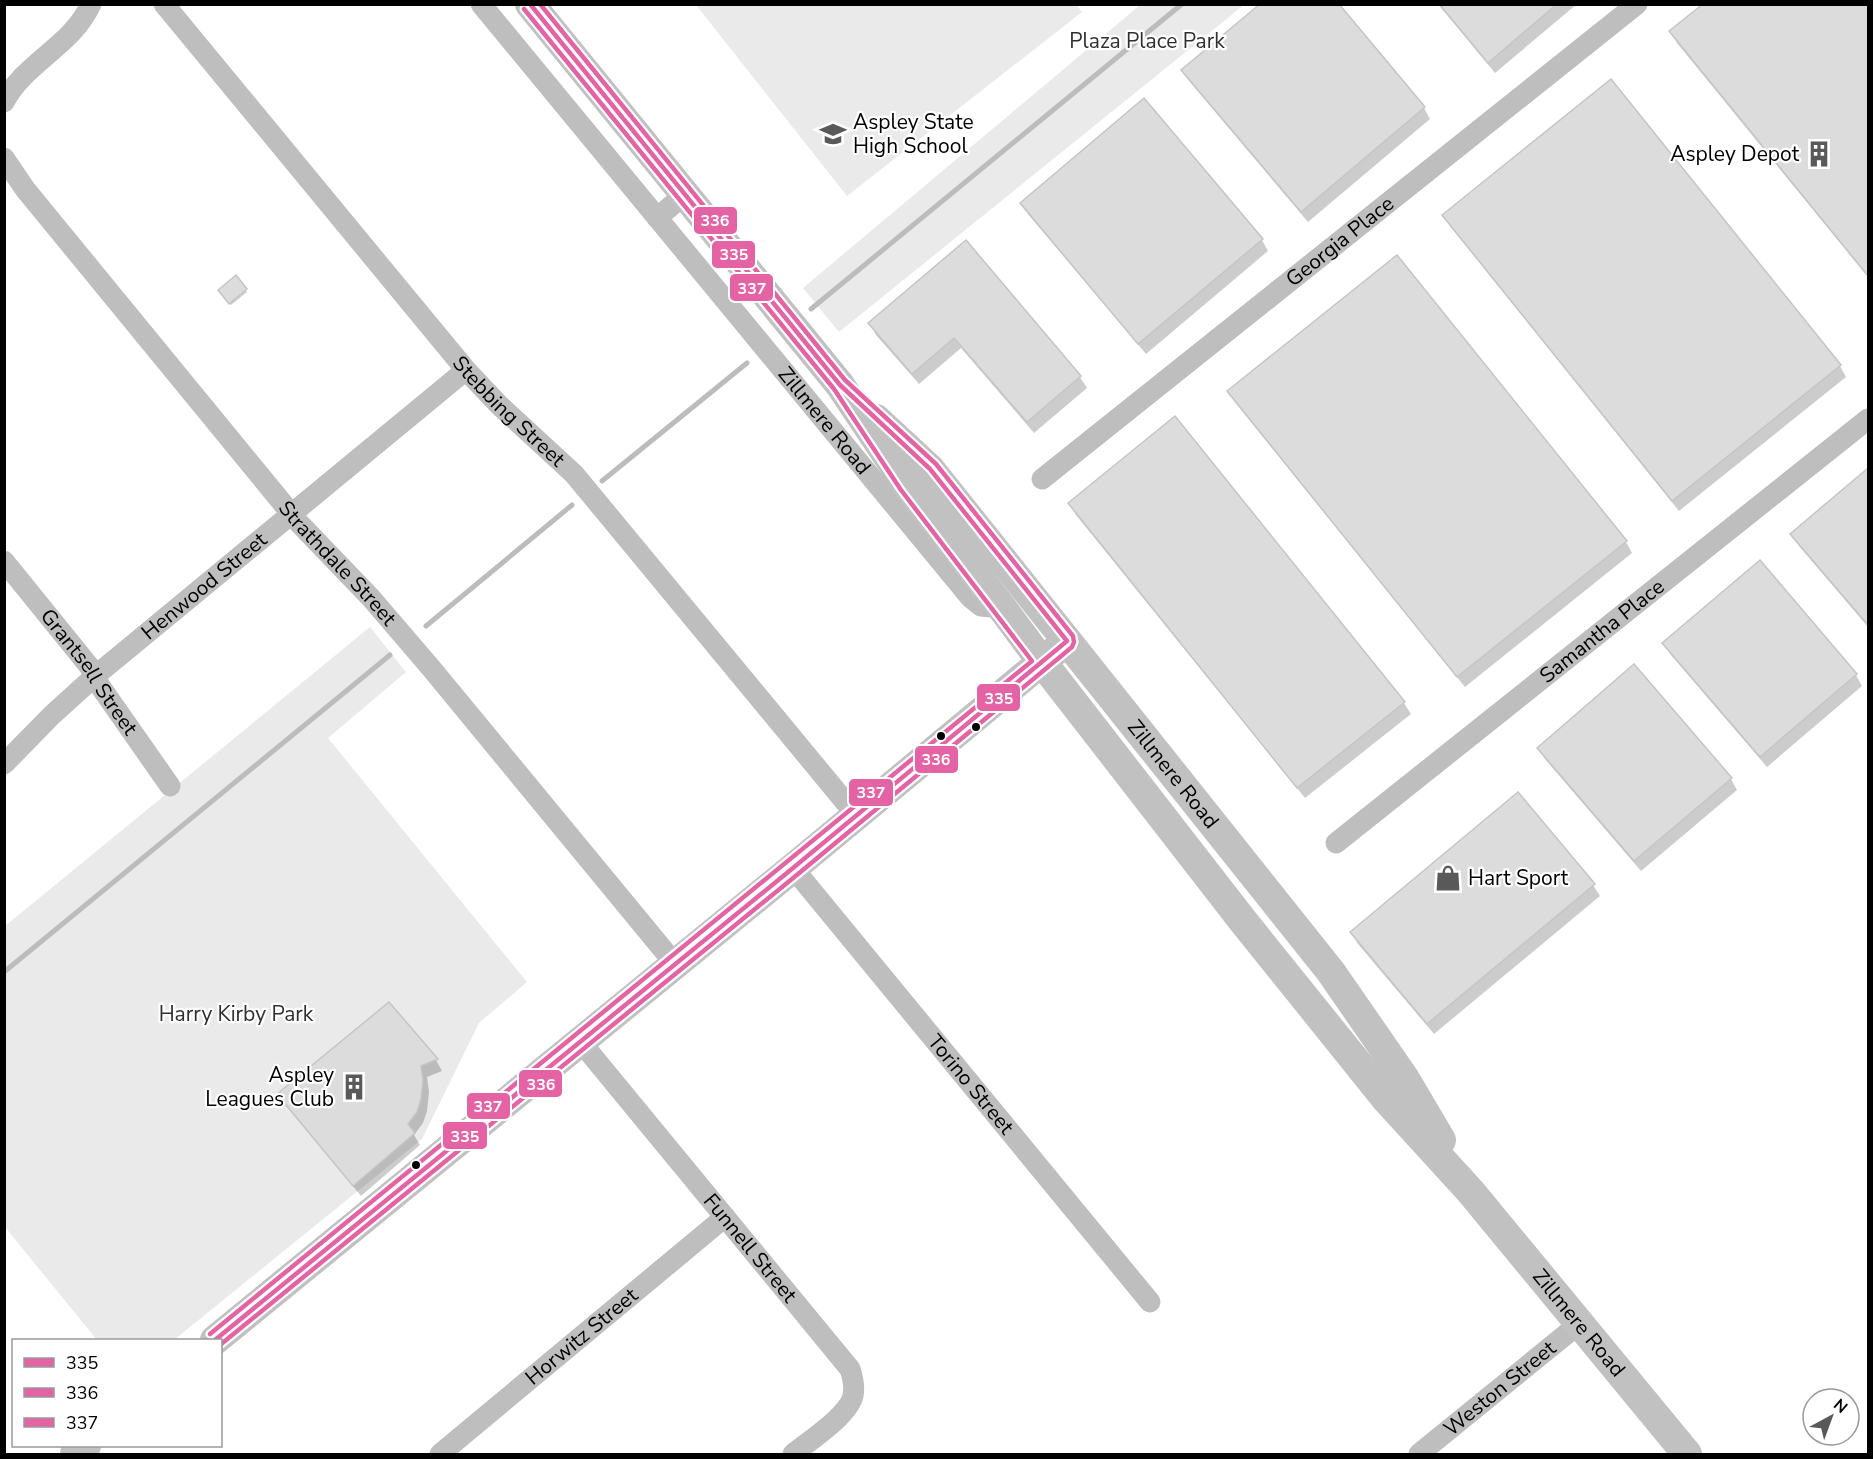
<svg xmlns="http://www.w3.org/2000/svg" width="1873" height="1459" viewBox="0 0 1873 1459" font-family="'Nunito Sans',sans-serif">
<style>
.green{fill:#eaeaea}
.shadow{fill:#0003}
.lines{fill:none;stroke-linecap:round;stroke-linejoin:round}
.stream{stroke:#bcbcbc;stroke-width:5}
.building{fill:#dcdcdc;stroke:#c5c5c5;stroke-width:1.5}
.street{stroke:#bebebe;stroke-width:21}
.secondary{stroke:#c1c1c1;stroke-width:30}
.bus-1-casing{stroke:#fff;stroke-width:9}
.bus-2-casing{stroke:#fff;stroke-width:9}
.bus-3-casing{stroke:#fff;stroke-width:9}
.bus-1{stroke:#e463a4;stroke-width:4.5}
.bus-2{stroke:#e463a4;stroke-width:4.5}
.bus-3{stroke:#e463a4;stroke-width:4.5}
.bus-dot{fill:#000;stroke:#fff;stroke-width:2}
.labels{text-anchor:middle;stroke-width:4.5;stroke-linejoin:round;paint-order:stroke}
.park-label{font-size:21px;fill:#2f2f2f;stroke:#fff}
.poi-label{font-size:21px;fill:#000;stroke:#fff;text-anchor:start}
.street-label{font-size:21px;fill:#000;stroke:#fff}
.line-badge{stroke:#fff;stroke-width:2}
.badge-label{font-size:16px;text-anchor:middle;font-weight:bold;fill:#fff}
</style>
<rect width="100%" height="100%" fill="#fff"/>
<path class="green" d="M 1076,4 L 1082,12 L 847,196 L 696,5 Z
M 1140,5 L 1244,5 L 839,332 L 803,288 Z
M 370,627 L 406,672 L 328,738 L 527,982 L 479,1023 L 422,1139 L 174,1340 L 97,1340 L 5,1227 L 5,926 Z"/>
<path class="shadow" d="M 1438,4 L 1577,4 L 1495,73 Z
M 1705,4 L 1868,4 L 1868,277 L 1677,43 L 1671,32 Z
M 1183,71 L 1424,108 L 1430,119 L 1308,222 L 1190,82 Z
M 1144,100 L 1262,240 L 1268,251 L 1146,354 L 1028,214 L 1021,203 Z
M 1443,215 L 1840,366 L 1846,377 L 1679,511 L 1450,226 Z
M 965,242 L 1080,377 L 1087,388 L 1034,433 L 961,348 L 919,384 L 876,335 L 870,323 Z
M 236,277 L 247,292 L 231,305 L 220,291 Z
M 1229,391 L 1626,542 L 1632,553 L 1465,687 L 1235,402 Z
M 1868,470 L 1868,627 L 1799,546 L 1792,534 Z
M 1070,504 L 1404,703 L 1411,714 L 1305,798 L 1076,515 Z
M 1664,644 L 1856,675 L 1862,686 L 1767,767 L 1671,655 Z
M 1539,748 L 1731,779 L 1737,790 L 1641,871 L 1545,759 Z
M 1593,885 L 1600,896 L 1434,1034 L 1358,944 L 1352,933 Z
M 389,1004 L 436,1060 L 442,1071 L 427,1077 L 429,1092 L 427,1111 L 423,1123 L 414,1135 L 420,1145 L 361,1196 L 286,1105 L 279,1094 Z"/>
<g class="lines">
<path class="stream" d="M 811,309 L 1182,4
M 602,481 L 747,363
M 426,626 L 572,505
M 4,972 L 390,655"/>
</g>
<path class="building" d="M 1260,4 L 1339,4 L 1425,107 L 1301,212 L 1181,70 Z
M 1439,4 L 1557,4 L 1488,63 Z
M 1703,4 L 1868,4 L 1868,276 L 1669,31 Z
M 1611,79 L 1841,365 L 1672,501 L 1442,215 Z
M 1144,98 L 1263,239 L 1138,344 L 1020,203 Z
M 966,240 L 1081,376 L 1027,422 L 954,338 L 912,374 L 868,323 Z
M 1397,255 L 1627,541 L 1457,677 L 1227,391 Z
M 236,275 L 247,289 L 229,304 L 218,290 Z
M 1175,416 L 1405,702 L 1297,788 L 1068,503 Z
M 1868,468 L 1868,625 L 1790,534 Z
M 1760,560 L 1857,674 L 1760,757 L 1662,643 Z
M 1634,664 L 1732,778 L 1634,861 L 1537,748 Z
M 1518,792 L 1595,884 L 1427,1024 L 1350,932 Z
M 389,1002 L 438,1059 L 421,1066 L 423,1080 L 421,1099 L 417,1112 L 408,1124 L 415,1133 L 353,1186 L 277,1094 Z"/>
<g class="lines">
<g class="street">
<path id="s1" d="M 164,4 L 466,370 L 499,405 L 574,474 L 856,815"/>
<path id="s2" d="M 481,4 L 970,597 L 981,606 L 1002,608"/>
<path d="M 4,102 C 25,62 72,46 91,4"/>
<path id="s3" d="M 4,158 L 25,189 L 298,522 L 371,598 L 431,668 L 675,964"/>
<path d="M 657,218 L 685,194"/>
<path id="s4" d="M 1042,479 L 1637,4"/>
<path id="s5" d="M 4,561 L 89,666 L 100,686 L 170,786"/>
<path id="s6" d="M 4,764 L 52,715 L 95,676 L 466,370"/>
<path id="s7" d="M 1336,843 L 1868,419"/>
<path id="s8" d="M 793,868 L 1150,1302"/>
<path id="s9" d="M 580,1041 L 850,1369 C 853,1378 855,1386 853,1396 C 848,1416 809,1441 793,1454"/>
<path id="s10" d="M 440,1454 L 725,1217"/>
<path id="s11" d="M 1419,1454 L 1580,1323"/>
</g>
<g class="secondary">
<path id="s12" d="M 530,4 L 840,385 L 907,485 L 1002,608 L 1042,662 L 1243,921 L 1387,1100 L 1471,1192 L 1687,1454"/>
<path id="s13" d="M 876,419 L 930,469 L 1331,972 L 1405,1079 L 1441,1140"/>
<path d="M 215,1340 L 793,868 L 1067,641"/>
<path d="M 75,1454 L 86,1446"/>
</g>
<g class="bus-1-casing">
<path id="bus-1" d="M 215,1340 L 793,868 L 1067,641 L 930,469 L 840,385 L 530,4"/>
</g>
<g class="bus-2-casing">
<path id="bus-2" d="M 220,1345 L 798,874 L 1072,647 L 1074,642 L 1073,636 L 936,464 L 845,380 L 540,4"/>
</g>
<g class="bus-3-casing">
<path id="bus-3" d="M 210,1334 L 1032,661 L 901,490 L 834,389 L 524,9"/>
</g>
<use href="#bus-1" class="bus-1"/>
<use href="#bus-2" class="bus-2"/>
<use href="#bus-3" class="bus-3"/>
</g>
<defs>
<g id="school-bare" transform="scale(2.07)"><path d="M0-5L7-2L0 1L-7-2ZM-4 1L0 2.5L4 1V4Q0 6-4 4Z" fill="#595959" stroke="#fff" stroke-width="2.5" paint-order="stroke"/></g>
<g id="building-bare" transform="scale(2.07)"><path d="M-4-6H4V6H1V3H-1V6H-4ZM-2.5-4.3h1.7v1.8h-1.7ZM.8-4.3h1.7v1.8H.8ZM-2.5-1h1.7V.8h-1.7ZM.8-1h1.7V.8H.8Z" fill="#595959" stroke="#fff" stroke-width="2.5" paint-order="stroke"/></g>
<g id="shop-bare" transform="scale(2.07)"><path d="M-5-2.5h2.3a2.7 3.5 0 0 1 5.4 0H5L5.5 6h-11ZM-1.5-2.5h3a1.5 2.3 0 0 0-3 0Z" fill="#595959" stroke="#fff" stroke-width="2.5" paint-order="stroke"/></g>
</defs>
<g fill-rule="evenodd">
<use href="#school-bare" x="833" y="134"/>
<use href="#building-bare" x="1819" y="154"/>
<use href="#shop-bare" x="1448" y="878"/>
<use href="#building-bare" x="354" y="1087"/>
</g>
<g class="bus-dot">
<circle cx="976" cy="727" r="5"/>
<circle cx="941" cy="736" r="5"/>
<circle cx="416" cy="1165" r="5"/>
</g>
<g class="labels">
<g class="park-label">
<text x="1147" y="48">Plaza Place Park</text>
<text x="236" y="1021">Harry Kirby Park</text>
</g>
<g class="poi-label">
<text x="853" y="129">Aspley State<tspan x="853" dy="24">High School</tspan></text>
<text x="1799" y="161" text-anchor="end">Aspley Depot</text>
<text x="1468" y="885">Hart Sport</text>
<text x="334" y="1082" text-anchor="end">Aspley<tspan x="334" dy="24">Leagues Club</tspan></text>
</g>
<g class="street-label">
<text dy="7" stroke="none"><textPath href="#s4" startOffset="381">Georgia Place</textPath></text>
<text dy="7" stroke="none"><textPath href="#s1" startOffset="534">Stebbing Street</textPath></text>
<text dy="7" stroke="none"><textPath href="#s2" startOffset="540">Zillmere Road</textPath></text>
<text dy="7" stroke="none"><textPath href="#s3" startOffset="525">Strathdale Street</textPath></text>
<text dy="7" stroke="none"><textPath href="#s6" startOffset="268">Henwood Street</textPath></text>
<text dy="7" stroke="none"><textPath href="#s7" startOffset="340">Samantha Place</textPath></text>
<text dy="7" stroke="none"><textPath href="#s5" startOffset="140">Grantsell Street</textPath></text>
<text dy="7" stroke="none"><textPath href="#s13" startOffset="464">Zillmere Road</textPath></text>
<text dy="7" stroke="none"><textPath href="#s8" startOffset="280">Torino Street</textPath></text>
<text dy="7" stroke="none"><textPath href="#s9" startOffset="268">Funnell Street</textPath></text>
<text dy="7" stroke="none"><textPath href="#s12" startOffset="1686">Zillmere Road</textPath></text>
<text dy="7" stroke="none"><textPath href="#s10" startOffset="184">Horwitz Street</textPath></text>
<text dy="7" stroke="none"><textPath href="#s11" startOffset="104">Weston Street</textPath></text>
</g>
</g>
<g class="line-badge">
<rect x="693" y="206" width="45" height="29" rx="6" fill="#e463a4"/>
<rect x="711" y="240" width="45" height="29" rx="6" fill="#e463a4"/>
<rect x="729" y="273" width="45" height="29" rx="6" fill="#e463a4"/>
<rect x="976" y="683" width="45" height="29" rx="6" fill="#e463a4"/>
<rect x="914" y="745" width="45" height="29" rx="6" fill="#e463a4"/>
<rect x="848" y="778" width="46" height="29" rx="6" fill="#e463a4"/>
<rect x="518" y="1069" width="45" height="29" rx="6" fill="#e463a4"/>
<rect x="466" y="1092" width="45" height="28" rx="6" fill="#e463a4"/>
<rect x="442" y="1121" width="46" height="29" rx="6" fill="#e463a4"/>
</g>
<g class="badge-label">
<text x="715" y="226">336</text>
<text x="734" y="260">335</text>
<text x="752" y="294">337</text>
<text x="999" y="704">335</text>
<text x="936" y="765">336</text>
<text x="871" y="798">337</text>
<text x="541" y="1090">336</text>
<text x="488" y="1112">337</text>
<text x="465" y="1142">335</text>
</g>
<rect width="1873" height="1459" fill="none" stroke="#000000" stroke-width="12"/>
<rect x="12" y="1339" width="210" height="108" fill="#ffffff" stroke="#999999" stroke-width="1.5"/>
<rect x="24" y="1358" width="30" height="9" fill="#e463a4" stroke="#999999" stroke-width="1.5"/>
<text x="66" y="1369" font-size="18" fill="#000000">335</text>
<rect x="24" y="1388" width="30" height="9" fill="#e463a4" stroke="#999999" stroke-width="1.5"/>
<text x="66" y="1399" font-size="18" fill="#000000">336</text>
<rect x="24" y="1418" width="30" height="9" fill="#e463a4" stroke="#999999" stroke-width="1.5"/>
<text x="66" y="1429" font-size="18" fill="#000000">337</text>
<g transform="translate(1831 1417) rotate(41)"><circle r="28" fill="#ffffff" stroke="#999999" stroke-width="1.5"/>
<path d="M0-4.5L10 22L0 15L-10 22Z" fill="#595959"/>
<text y="-9" font-size="16" font-weight="bold" text-anchor="middle" fill="#000000">N</text>
</g>
</svg>
